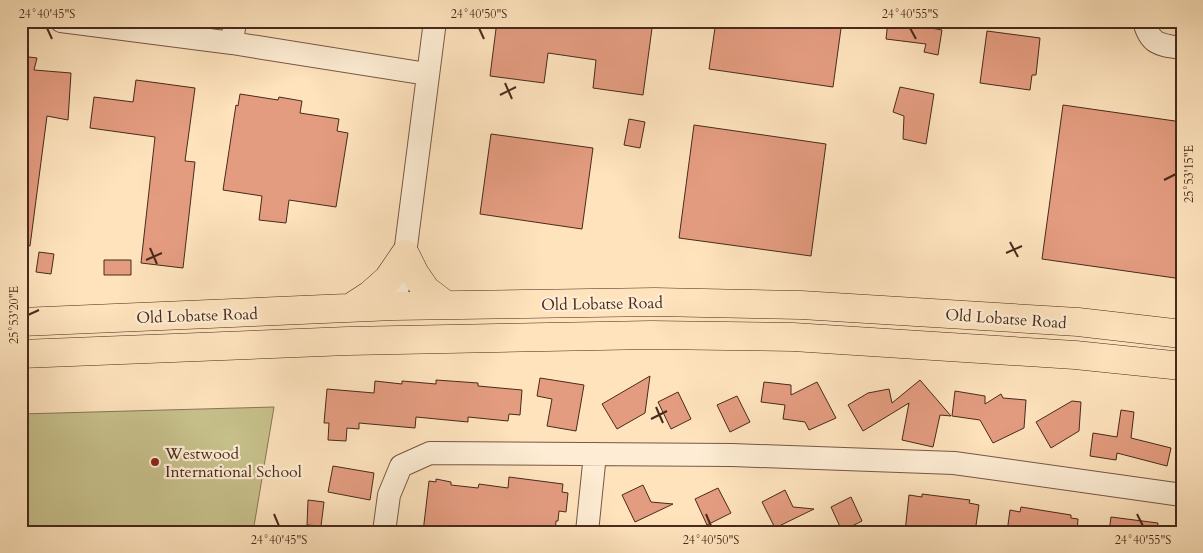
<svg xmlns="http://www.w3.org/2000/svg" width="1203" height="553" viewBox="0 0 1203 553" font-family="Cardo,serif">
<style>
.green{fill:#c7c18c;stroke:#887654}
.building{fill:#e49c80;stroke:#482a1b}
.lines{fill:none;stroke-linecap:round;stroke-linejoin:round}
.minor-casing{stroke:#765844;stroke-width:24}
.major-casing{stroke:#482a1b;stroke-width:29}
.minor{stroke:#feedd4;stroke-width:22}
.major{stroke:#fee3bd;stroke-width:28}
.ticks{fill:none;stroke:#482a1b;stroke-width:2}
.poi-dot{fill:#8f2418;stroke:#feedd4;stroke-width:2}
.labels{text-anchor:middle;stroke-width:4.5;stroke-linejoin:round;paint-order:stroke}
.street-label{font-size:16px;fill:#482a1b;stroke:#feedd4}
.poi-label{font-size:16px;fill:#482a1b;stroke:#feedd4;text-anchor:start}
.neatline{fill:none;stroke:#482a1b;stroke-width:2}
.ticks-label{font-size:12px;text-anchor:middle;fill:#482a1b}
</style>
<rect width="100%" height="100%" fill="#fee3bd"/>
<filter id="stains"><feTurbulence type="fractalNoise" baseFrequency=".004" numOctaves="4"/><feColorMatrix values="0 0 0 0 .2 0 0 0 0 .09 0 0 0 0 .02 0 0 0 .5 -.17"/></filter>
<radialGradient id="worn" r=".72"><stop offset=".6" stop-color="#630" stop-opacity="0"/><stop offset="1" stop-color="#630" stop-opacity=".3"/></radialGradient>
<path class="green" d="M 274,407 L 253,532 L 21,532 L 21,414 Z"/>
<path class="building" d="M 497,21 L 653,21 L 643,95 L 593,88 L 596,60 L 548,53 L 544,83 L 490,76 Z
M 716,21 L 842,21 L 833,87 L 709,69 Z
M 888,21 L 917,21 L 916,25 L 942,30 L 938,55 L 924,52 L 926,44 L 886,39 Z
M 987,31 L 1040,38 L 1036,75 L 1032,75 L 1030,90 L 980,83 Z
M 21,56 L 37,58 L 34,70 L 71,73 L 68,120 L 47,116 L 30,246 L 21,245 Z
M 136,80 L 195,88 L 185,161 L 195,162 L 183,268 L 141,263 L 155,137 L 90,128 L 94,97 L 133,102 Z
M 900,87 L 934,94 L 926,144 L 903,139 L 904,116 L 893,112 Z
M 240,94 L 278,100 L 279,97 L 302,101 L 300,113 L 339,119 L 337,131 L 348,133 L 336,207 L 289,200 L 286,223 L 259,220 L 262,196 L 223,190 L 236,105 L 238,106 Z
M 1063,105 L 1182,122 L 1182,279 L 1042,259 Z
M 629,119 L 645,122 L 640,148 L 624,145 Z
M 694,125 L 826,144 L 811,256 L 679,238 Z
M 491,134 L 593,148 L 582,229 L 480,214 Z
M 39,252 L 54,254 L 51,274 L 36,272 Z
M 104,260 L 131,260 L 131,275 L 104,275 Z
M 650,376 L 645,413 L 617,429 L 602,404 Z
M 540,378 L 584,385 L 576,431 L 547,426 L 552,399 L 537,396 Z
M 436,380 L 478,383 L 478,386 L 522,390 L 520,415 L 509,414 L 508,421 L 468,417 L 468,422 L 416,417 L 415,428 L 359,423 L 359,429 L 347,428 L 346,441 L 328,440 L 329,423 L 324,423 L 327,389 L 374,393 L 375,381 L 402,384 L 402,381 L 436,384 Z
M 920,380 L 951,416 L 940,415 L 933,447 L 902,440 L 909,403 L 863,431 L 848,405 L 868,393 L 889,389 L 892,403 Z
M 764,382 L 791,385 L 791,395 L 817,382 L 836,418 L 809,430 L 805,422 L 783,419 L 785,405 L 761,402 Z
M 955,391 L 985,396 L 985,404 L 1001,394 L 1003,398 L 1026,400 L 1024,428 L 993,443 L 980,420 L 952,416 Z
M 678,392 L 691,419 L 671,429 L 658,402 Z
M 737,396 L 750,422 L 730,432 L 717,405 Z
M 1072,401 L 1081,402 L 1079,431 L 1051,448 L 1036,422 Z
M 1121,410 L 1134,412 L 1131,438 L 1171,448 L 1167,466 L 1117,453 L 1116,460 L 1090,456 L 1093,433 L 1117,437 Z
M 333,466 L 374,473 L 370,500 L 328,492 Z
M 509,477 L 563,484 L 562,492 L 568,493 L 566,512 L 559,511 L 558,521 L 556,521 L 555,532 L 423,532 L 429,481 L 436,482 L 436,479 L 451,482 L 451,485 L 478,488 L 479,484 L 508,488 Z
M 643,485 L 651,502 L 673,504 L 635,522 L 622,495 Z
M 718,488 L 731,513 L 707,525 L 695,499 Z
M 785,490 L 793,507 L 814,509 L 775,528 L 762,502 Z
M 922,494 L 970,500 L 969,503 L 979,505 L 975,532 L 905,532 L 909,495 L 922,497 Z
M 851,497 L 862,521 L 842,531 L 831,507 Z
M 308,500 L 324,502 L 321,526 L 307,525 Z
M 1021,507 L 1071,515 L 1071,518 L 1078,519 L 1077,532 L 1007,532 L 1010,510 L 1020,512 Z
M 1111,517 L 1158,523 L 1157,532 L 1109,532 Z"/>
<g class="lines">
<g class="minor-casing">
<path id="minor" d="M 61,21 L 232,43 L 427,74
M 1144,21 C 1150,45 1160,45 1182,48
M 232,43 L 235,21
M 394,306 L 405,254 L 435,21
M 384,532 L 389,495 L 401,466 L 430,453 L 732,455 L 954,463 L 1182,495
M 587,532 L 595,454"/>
</g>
<g class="major-casing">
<path id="major" d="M 350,308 L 370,295 L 388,279 L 405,254 L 415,274 L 426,290 L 446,305
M 21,322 L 394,306 L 655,302 L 801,305 L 1078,322 L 1182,334
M 21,354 L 348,341 L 651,335 L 793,337 L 1075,355 L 1182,366"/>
</g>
<use href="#minor" class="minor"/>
<use href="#major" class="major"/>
</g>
<path class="ticks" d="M 47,28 L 52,39M 479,28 L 484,39M 910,28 L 916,39M 505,83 L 512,99M 500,95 L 516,87M 1164,180 L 1176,174M 1010,242 L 1018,257M 150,248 L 157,264M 1006,253 L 1022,246M 146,260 L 162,253M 28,315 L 39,310M 656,407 L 663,423M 651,419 L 667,411M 274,514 L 279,526M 706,514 L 711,526M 1137,514 L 1143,526"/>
<circle class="poi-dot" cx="155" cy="462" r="5"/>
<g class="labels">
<g class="street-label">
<text transform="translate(602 303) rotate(-1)" y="6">Old Lobatse Road</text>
<text transform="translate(197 315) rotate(-2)" y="6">Old Lobatse Road</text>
<text transform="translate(1006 318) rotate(4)" y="6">Old Lobatse Road</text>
</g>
<g class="poi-label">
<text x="165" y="459">Westwood<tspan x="165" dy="18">International School</tspan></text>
</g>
</g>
<rect width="1203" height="553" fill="none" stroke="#fee3bd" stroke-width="55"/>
<rect x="28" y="28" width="1148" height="498" class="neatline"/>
<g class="ticks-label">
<text x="47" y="18">24°40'45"S</text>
<text x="479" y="18">24°40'50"S</text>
<text x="910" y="18">24°40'55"S</text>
<text transform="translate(1189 174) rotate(-90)" y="4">25°53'15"E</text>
<text transform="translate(14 315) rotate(-90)" y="4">25°53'20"E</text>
<text x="279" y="544">24°40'45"S</text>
<text x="711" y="544">24°40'50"S</text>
<text x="1143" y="544">24°40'55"S</text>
</g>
<rect width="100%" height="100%" filter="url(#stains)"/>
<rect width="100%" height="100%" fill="url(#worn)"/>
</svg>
